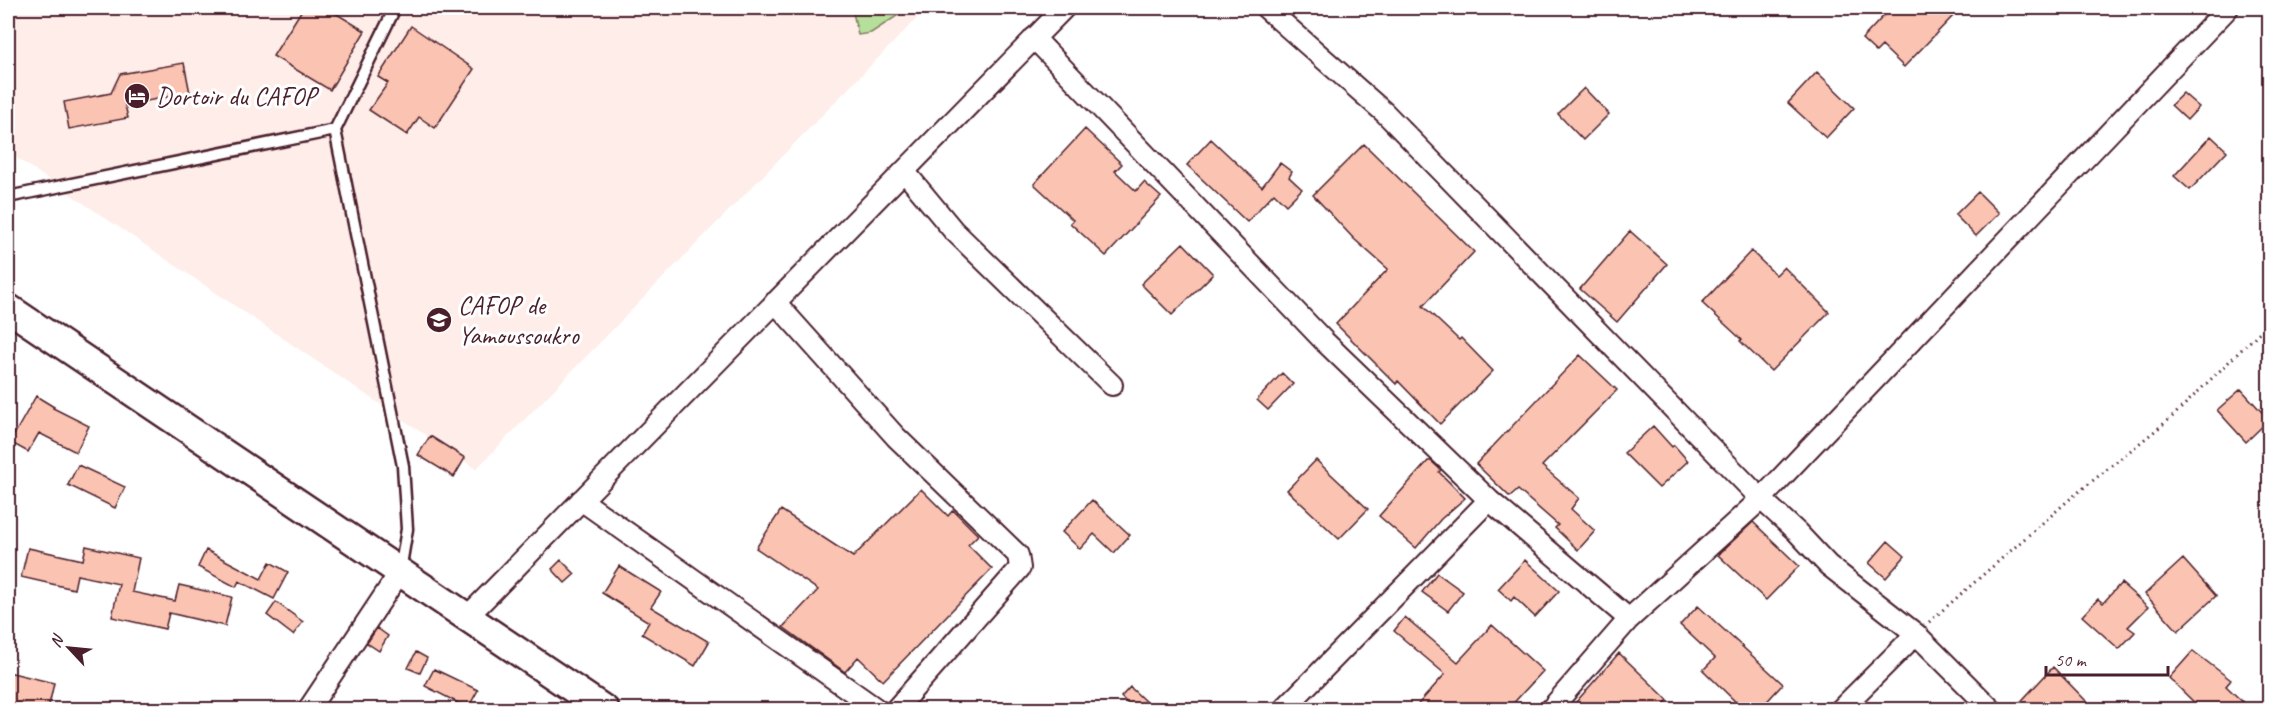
<svg xmlns="http://www.w3.org/2000/svg" width="2277" height="717" viewBox="0 0 2277 717" font-family="Caveat,sans-serif">
<style>
.built{fill:#feede8}
.green{fill:#b6df9b;stroke:#807f63;stroke-width:1.5}
.building{fill:#fbc3b1;stroke:#4a1f2b;stroke-width:1.5}
.lines{fill:none;stroke-linecap:round;stroke-linejoin:round}
.lane-casing{stroke:#4a1f2b;stroke-width:15}
.street-casing{stroke:#4a1f2b;stroke-width:24}
.secondary-casing{stroke:#4a1f2b;stroke-width:32}
.path{stroke:#4a1f2b;stroke-width:3;stroke-dasharray:1.5 4.5;stroke-linecap:butt}
.lane{stroke:#fff;stroke-width:10}
.street{stroke:#fff;stroke-width:20}
.secondary{stroke:#fff;stroke-width:27}
.labels{text-anchor:middle;stroke-width:6;stroke-linejoin:round;paint-order:stroke}
.poi-label{font-size:26px;fill:#4a1f2b;stroke:#fff;text-anchor:start}
</style>
<rect width="100%" height="100%" fill="#fff"/>
<filter id="ink" filterUnits="userSpaceOnUse"><feTurbulence type="fractalNoise" baseFrequency=".0167" numOctaves="2"/><feDisplacementMap in="SourceGraphic" scale="12" xChannelSelector="R" yChannelSelector="G"/><feConvolveMatrix kernelMatrix="1 2 1 2 8 2 1 2 1" color-interpolation-filters="sRGB"/></filter>
<g filter="url(#ink)">
<path class="built" d="M 8,8 L 927,8 L 476,469 L 8,152 Z"/>
<path class="green" d="M 852,8 L 909,8 L 871,33 L 858,35 Z"/>
<path class="building" d="M 303,8 L 327,8 L 365,31 L 330,90 L 273,56 Z
M 1891,8 L 1944,8 L 1953,16 L 1904,67 L 1882,46 L 1876,52 L 1862,39 Z
M 411,26 L 474,69 L 435,128 L 419,117 L 407,135 L 369,110 L 388,83 L 378,77 Z
M 184,63 L 190,93 L 125,105 L 128,118 L 69,129 L 64,102 L 111,93 L 120,74 Z
M 1817,72 L 1854,108 L 1826,138 L 1788,103 Z
M 1584,88 L 1609,114 L 1583,140 L 1558,114 Z
M 2183,93 L 2199,107 L 2187,120 L 2171,105 Z
M 1085,129 L 1122,164 L 1115,171 L 1136,191 L 1144,182 L 1161,197 L 1106,256 L 1070,223 L 1073,220 L 1034,184 Z
M 2211,136 L 2227,151 L 2190,190 L 2174,176 Z
M 1211,139 L 1262,187 L 1280,163 L 1292,172 L 1289,177 L 1302,189 L 1286,205 L 1274,193 L 1247,222 L 1187,165 Z
M 1364,144 L 1474,252 L 1423,306 L 1459,340 L 1461,338 L 1493,371 L 1440,424 L 1398,381 L 1396,384 L 1336,324 L 1388,269 L 1354,239 L 1313,195 Z
M 1978,192 L 1999,213 L 1976,236 L 1955,215 Z
M 1630,231 L 1667,264 L 1617,322 L 1580,289 Z
M 1183,243 L 1213,274 L 1172,315 L 1141,284 Z
M 1751,251 L 1776,275 L 1784,267 L 1829,312 L 1771,371 L 1740,341 L 1742,340 L 1702,303 Z
M 1580,355 L 1617,390 L 1542,466 L 1579,498 L 1571,509 L 1595,531 L 1578,550 L 1555,528 L 1558,525 L 1518,490 L 1510,497 L 1476,464 Z
M 1282,373 L 1293,384 L 1268,410 L 1257,400 Z
M 2241,389 L 2269,420 L 2246,442 L 2217,410 Z
M 36,396 L 54,407 L 53,408 L 89,426 L 76,452 L 39,433 L 28,452 L 10,442 Z
M 1653,426 L 1672,447 L 1674,445 L 1688,461 L 1659,488 L 1624,453 Z
M 430,436 L 465,458 L 454,477 L 418,455 Z
M 1316,460 L 1368,509 L 1339,539 L 1287,490 Z
M 1428,461 L 1431,461 L 1441,470 L 1439,472 L 1465,498 L 1441,519 L 1416,548 L 1379,516 Z
M 78,465 L 125,487 L 115,508 L 68,485 Z
M 921,489 L 948,516 L 953,510 L 978,535 L 968,545 L 992,569 L 883,681 L 858,657 L 845,672 L 783,627 L 818,590 L 756,548 L 781,510 L 853,557 Z
M 1092,500 L 1130,535 L 1114,553 L 1094,534 L 1080,549 L 1062,532 Z
M 1753,522 L 1799,566 L 1766,600 L 1718,555 Z
M 1888,541 L 1905,556 L 1886,578 L 1869,563 Z
M 86,546 L 139,558 L 132,592 L 175,601 L 179,585 L 232,597 L 225,626 L 169,613 L 165,629 L 112,617 L 119,584 L 77,575 L 74,589 L 21,577 L 28,548 L 83,560 Z
M 206,550 L 261,579 L 270,562 L 288,572 L 274,599 L 239,581 L 236,587 L 198,567 Z
M 2183,559 L 2216,596 L 2178,631 L 2145,594 Z
M 561,560 L 575,574 L 565,583 L 552,569 Z
M 1525,560 L 1559,591 L 1535,617 L 1514,597 L 1511,601 L 1498,589 Z
M 619,566 L 661,592 L 651,607 L 709,642 L 695,666 L 642,634 L 649,622 L 602,593 Z
M 1437,573 L 1463,592 L 1448,611 L 1422,592 Z
M 2121,583 L 2148,607 L 2128,627 L 2135,632 L 2119,649 L 2082,616 L 2098,599 L 2103,603 Z
M 276,602 L 303,622 L 293,635 L 267,615 Z
M 1698,606 L 1783,684 L 1759,710 L 1744,710 L 1703,670 L 1715,658 L 1680,625 Z
M 1405,617 L 1458,662 L 1492,625 L 1543,671 L 1507,710 L 1413,710 L 1445,674 L 1394,631 Z
M 377,628 L 388,636 L 379,651 L 367,643 Z
M 2193,651 L 2231,680 L 2226,686 L 2251,710 L 2202,710 L 2169,678 Z
M 416,652 L 427,658 L 420,673 L 408,668 Z
M 1619,653 L 1668,700 L 1659,710 L 1569,710 Z
M 2053,667 L 2095,710 L 2013,710 Z
M 434,669 L 478,690 L 468,708 L 425,686 Z
M 8,672 L 54,683 L 48,710 L 8,702 Z
M 1130,687 L 1146,702 L 1138,710 L 1134,710 L 1121,697 Z"/>
<g class="lines">
<g class="lane-casing">
<path id="lane" d="M 335,130 L 395,8
M 8,197 L 335,130 L 403,466 L 407,529 L 400,571"/>
</g>
<g class="street-casing">
<path id="street" d="M 1266,8 L 1385,113 L 1761,499 L 1797,532 L 1828,565 L 1916,634 L 1992,710
M 1034,38 L 1325,342 L 1489,500 L 1629,619 L 1761,499 L 2228,8
M 904,171 L 953,230 L 1112,385
M 775,302 L 896,437 L 1018,555 L 1020,568 L 895,710
M 581,500 L 878,710
M 467,617 L 1064,8
M 308,710 L 400,572
M 1283,710 L 1489,500
M 1550,710 L 1629,619
M 1840,710 L 1916,634"/>
</g>
<g class="secondary-casing">
<path id="secondary" d="M 8,308 L 605,710"/>
</g>
<path class="path" d="M 1929,622 L 2070,499 L 2171,418 L 2270,322"/>
<use href="#lane" class="lane"/>
<use href="#street" class="street"/>
<use href="#secondary" class="secondary"/>
</g>
</g>
<defs>
<g id="hotel-disc" transform="scale(1.35)"><circle r="9.5" fill="#4a1f2b" stroke="#fff"/><path d="M-6-4.5h1.5V1H6V5H4.5V3h-9V5H-6ZM-4 0a1.8 1.8 0 1 1 3.6 0ZM.5 0V-2.5h3Q6-2.5 6 0Z" fill="#fff"/></g>
<g id="school-disc" transform="scale(1.35)"><circle r="9.5" fill="#4a1f2b" stroke="#fff"/><path d="M0-5L7-2L0 1L-7-2ZM-4 1L0 2.5L4 1V4Q0 6-4 4Z" fill="#fff"/></g>
</defs>
<g fill-rule="evenodd">
<use href="#hotel-disc" x="137" y="96"/>
<use href="#school-disc" x="439" y="320"/>
</g>
<g class="labels">
<g class="poi-label">
<text x="156" y="105">Dortoir du CAFOP</text>
<text x="458" y="314">CAFOP de<tspan x="458" dy="30">Yamoussoukro</tspan></text>
</g>
</g>
<rect width="2277" height="717" fill="none" stroke="#fff" stroke-width="30"/>
<rect x="15" y="15" width="2247" height="687" fill="none" stroke="#4a1f2b" stroke-width="2" filter="url(#ink)"/>
<g transform="translate(69 648) rotate(296)" stroke="#ffffff" stroke-width="4.5" paint-order="stroke">
<path d="M0-4.5L10 22L0 15L-10 22Z" fill="#4a1f2b"/>
<text y="-9" font-size="16" font-weight="bold" text-anchor="middle" fill="#4a1f2b">N</text>
</g>
<path d="M2046 666v9h122v-9" fill="none" stroke="#4a1f2b" stroke-width="3"/>
<text x="2055" y="666" font-size="18" fill="#4a1f2b" stroke="#ffffff" stroke-width="4.5" paint-order="stroke">50 m</text>
</svg>
